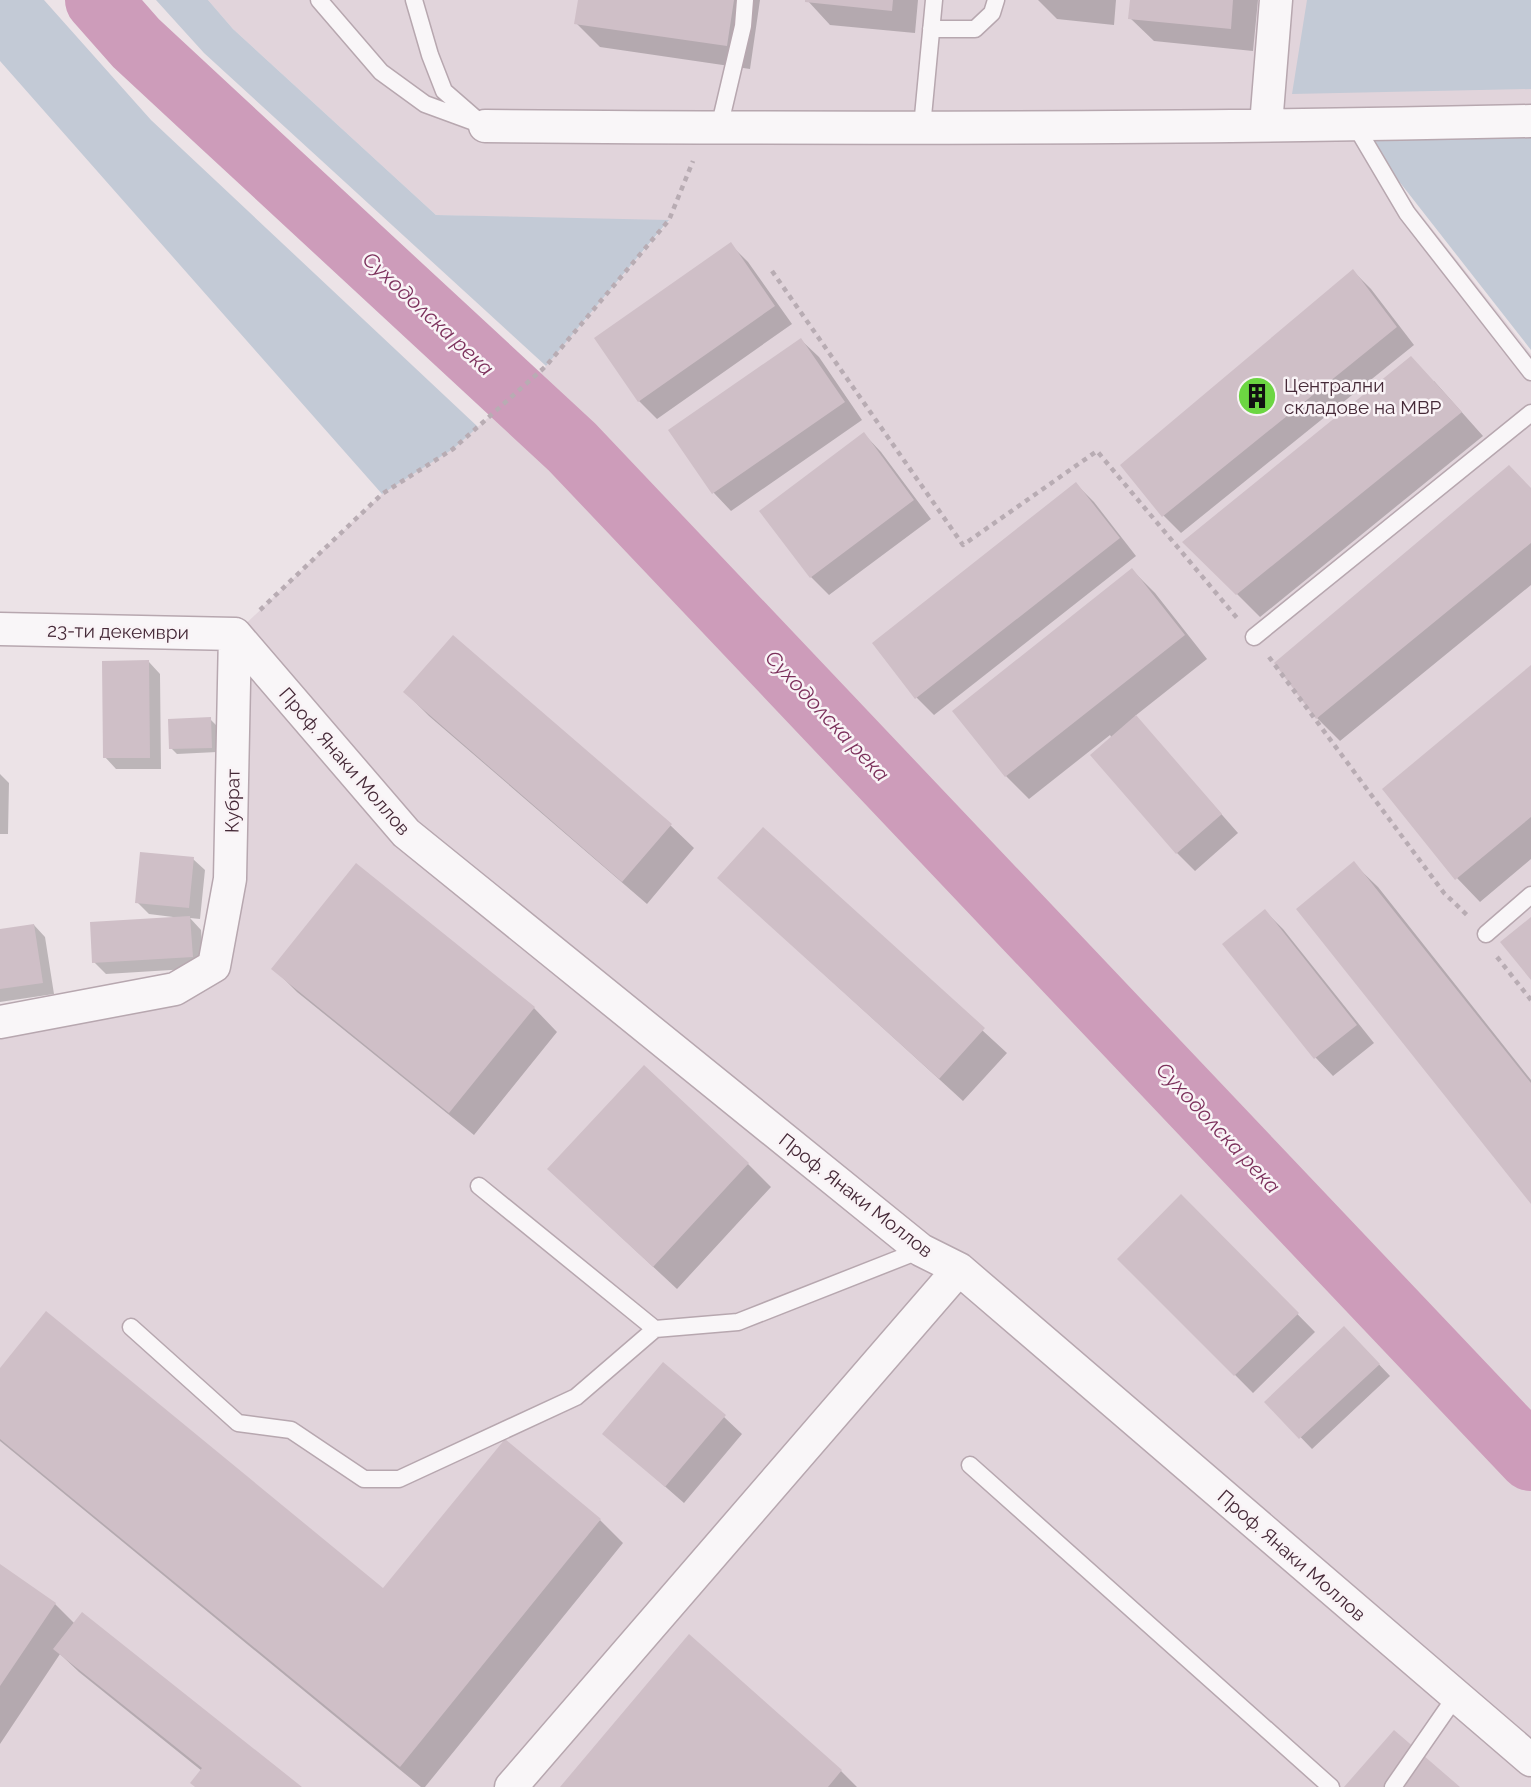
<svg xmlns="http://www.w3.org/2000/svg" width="1531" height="1787" viewBox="0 0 1531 1787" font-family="Raleway,sans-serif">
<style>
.built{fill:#e1d4db}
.green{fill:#c3cad6}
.shadow{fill:#0003}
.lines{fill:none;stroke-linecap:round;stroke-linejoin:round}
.river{stroke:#cd9cba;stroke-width:66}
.building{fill:#cfbfc7}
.service-casing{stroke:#b7a7af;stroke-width:19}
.minor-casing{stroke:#b7a7af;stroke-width:35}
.path{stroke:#b8acb3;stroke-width:4.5;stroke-dasharray:5 5;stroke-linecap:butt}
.service{stroke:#f9f6f8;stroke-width:16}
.minor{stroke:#f9f6f8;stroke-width:32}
.labels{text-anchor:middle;stroke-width:5;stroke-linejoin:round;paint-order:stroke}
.poi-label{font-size:19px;fill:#452937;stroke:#f9f3f6;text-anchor:start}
.street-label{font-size:19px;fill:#452937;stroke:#f9f3f6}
.water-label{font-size:21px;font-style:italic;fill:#7c315c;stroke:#f9f3f6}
</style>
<rect width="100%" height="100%" fill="#ece3e7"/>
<path class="built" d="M 208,0 L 1531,0 L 1531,121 L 1355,126 L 1415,207 L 1531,354 L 1531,1787 L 0,1787 L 0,1022 L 214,966 L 235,634 L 382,494 L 453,449 L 546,366 L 669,221 L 436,215 L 233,29 Z"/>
<path class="green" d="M 0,0 L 44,0 L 151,120 L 478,427 L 453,449 L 382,494 L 0,61 Z
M 156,0 L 208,0 L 233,29 L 436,215 L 669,220 L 546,366 L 204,53 Z
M 1307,0 L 1531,0 L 1531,89 L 1292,94 Z
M 1531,121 L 1531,350 L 1355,125 Z"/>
<path class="shadow" d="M 580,0 L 760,0 L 750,69 L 600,47 L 576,23 Z
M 807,0 L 918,0 L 915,33 L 830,25 Z
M 1038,0 L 1116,0 L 1114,25 L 1057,19 Z
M 1132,0 L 1258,0 L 1253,51 L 1154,41 L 1130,18 Z
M 731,245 L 748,262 L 792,324 L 657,419 L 639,401 Z
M 1353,271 L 1371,289 L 1414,345 L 1181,533 L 1163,515 Z
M 801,340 L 819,357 L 862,420 L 731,511 L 714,493 L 671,430 Z
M 1434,381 L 1483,436 L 1260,617 L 1185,542 Z
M 864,434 L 881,452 L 931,519 L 829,595 L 811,577 L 762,511 Z
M 1076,484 L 1094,502 L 1136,556 L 934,715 L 917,698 L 874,644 Z
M 1531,489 L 1531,585 L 1340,741 L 1317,718 Z
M 1132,570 L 1155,593 L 1207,659 L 1135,716 L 1238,833 L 1195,871 L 1177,853 L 1110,735 L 1029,799 L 1006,776 L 954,711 Z
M 149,662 L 160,674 L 161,769 L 116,769 L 105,757 Z
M 1531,668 L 1531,859 L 1480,902 L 1457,878 Z
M 405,692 L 670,825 L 694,848 L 647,904 L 429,716 Z
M 210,719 L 216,725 L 217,752 L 177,754 L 171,748 Z
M 0,774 L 9,783 L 8,834 L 0,834 Z
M 763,829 L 1007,1053 L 963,1101 L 719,878 Z
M 193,859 L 205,870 L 200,919 L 190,918 L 201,930 L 204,968 L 106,974 L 94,962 L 173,919 L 173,917 L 149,914 L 137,902 Z
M 1354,864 L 1378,887 L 1531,1080 L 1531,1202 Z
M 1265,911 L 1283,929 L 1374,1043 L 1333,1076 L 1316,1058 L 1224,944 Z
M 34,925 L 45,937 L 54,994 L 0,1002 L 0,930 Z
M 274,969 L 534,1008 L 557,1032 L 474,1135 L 297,992 Z
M 748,1164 L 771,1187 L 677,1289 L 573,1192 Z
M 1181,1196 L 1315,1332 L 1253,1393 L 1120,1259 Z
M 1356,1340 L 1390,1376 L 1312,1449 L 1267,1402 Z
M 0,1371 L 383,1590 L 600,1520 L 623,1543 L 425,1787 L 421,1787 L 0,1441 Z
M 724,1417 L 742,1434 L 684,1503 L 605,1434 Z
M 0,1566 L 55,1604 L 75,1624 L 299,1787 L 196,1787 L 202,1771 L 79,1672 L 60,1654 L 0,1744 Z
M 841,1771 L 857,1787 L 562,1787 Z"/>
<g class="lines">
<path class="river" d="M 98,0 L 136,43 L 220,121 L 572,447 L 1531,1458"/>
</g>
<path class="building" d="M 578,0 L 734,0 L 727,46 L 574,24 Z
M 805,0 L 893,0 L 892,11 L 805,2 Z
M 1130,0 L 1233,0 L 1231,29 L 1128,19 Z
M 731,242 L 775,306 L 638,402 L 594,338 Z
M 1353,269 L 1397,327 L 1162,517 L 1120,465 Z
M 801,338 L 845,402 L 712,494 L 668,430 Z
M 1411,356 L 1462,412 L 1236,595 L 1182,542 Z
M 864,432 L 914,500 L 810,578 L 759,511 Z
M 1509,465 L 1531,488 L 1531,543 L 1316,719 L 1274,663 Z
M 1076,482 L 1120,538 L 915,699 L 872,643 Z
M 1132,568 L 1185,635 L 1005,777 L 952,711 Z
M 453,635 L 672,824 L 622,882 L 403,692 Z
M 149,660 L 150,758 L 103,758 L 102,661 Z
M 1531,665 L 1531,817 L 1455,880 L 1382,789 Z
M 1136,715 L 1222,814 L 1176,854 L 1090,755 Z
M 211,717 L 212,748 L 169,749 L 168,719 Z
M 763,827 L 985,1028 L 939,1079 L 717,878 Z
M 140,852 L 194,857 L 189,908 L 135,903 Z
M 1354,861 L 1531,1083 L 1531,1204 L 1296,909 Z
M 356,863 L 535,1007 L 449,1113 L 271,969 Z
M 1265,909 L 1357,1025 L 1314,1059 L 1222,944 Z
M 190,916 L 193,957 L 92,963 L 90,922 Z
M 1531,917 L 1531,980 L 1500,942 Z
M 34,924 L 43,983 L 0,989 L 0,929 Z
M 644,1065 L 749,1163 L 653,1267 L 547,1169 Z
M 1181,1194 L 1299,1313 L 1234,1376 L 1117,1259 Z
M 46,1311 L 383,1588 L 505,1439 L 601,1519 L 400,1767 L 0,1439 L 0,1368 Z
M 1344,1326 L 1380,1364 L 1299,1439 L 1264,1402 Z
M 663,1362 L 726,1415 L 665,1487 L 602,1434 Z
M 0,1564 L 56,1603 L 0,1686 Z
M 82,1612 L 302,1787 L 195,1787 L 190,1783 L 202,1768 L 53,1649 Z
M 689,1634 L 842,1770 L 828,1787 L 560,1787 Z
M 1394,1730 L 1460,1787 L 1344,1787 Z"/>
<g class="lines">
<g class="service-casing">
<path id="service" d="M 319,0 L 381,72 L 425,104 L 485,126
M 414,0 L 430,55 L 444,91 L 475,118
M 931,29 L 975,29 L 992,13 L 996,0
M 1355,125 L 1407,213 L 1531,372
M 922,127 L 934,0
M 719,128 L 743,26 L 745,0
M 1254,637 L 1531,413
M 1486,934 L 1531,895
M 479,1186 L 655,1329
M 131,1327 L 238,1423 L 291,1430 L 364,1479 L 399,1479 L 576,1397 L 655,1329 L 738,1322 L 921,1250
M 970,1465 L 1331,1787
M 1393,1787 L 1456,1696"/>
</g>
<g class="minor-casing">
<path id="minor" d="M 1266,125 L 1276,0
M 485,126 C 834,129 1183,129 1531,121
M 0,629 L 235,634
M 235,634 L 406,833 L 921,1250 L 959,1269 L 1531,1760
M 0,1022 L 175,989 L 214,966 L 230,879 L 235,634
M 511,1787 L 959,1269"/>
</g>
<path class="path" d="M 772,271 L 963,545 L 1097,451 L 1237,618
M 260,610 L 382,494 L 453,449 L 546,366 L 669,220 L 693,161
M 1269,657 L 1444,893 L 1468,916
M 1497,957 L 1531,1000"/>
<use href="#service" class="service"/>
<use href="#minor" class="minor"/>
</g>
<defs>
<g id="building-disc" transform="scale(2.0125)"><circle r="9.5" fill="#6cd642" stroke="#f9f3f6"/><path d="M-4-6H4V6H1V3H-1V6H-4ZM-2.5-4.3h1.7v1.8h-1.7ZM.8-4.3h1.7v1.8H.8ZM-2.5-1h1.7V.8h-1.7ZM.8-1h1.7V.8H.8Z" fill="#111"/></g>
</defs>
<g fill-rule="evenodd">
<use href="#building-disc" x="1257" y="396"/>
</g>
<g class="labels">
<g class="poi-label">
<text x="1284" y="392">Централни<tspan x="1284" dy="22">складове на МВР</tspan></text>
</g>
<g class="street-label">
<text transform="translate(118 631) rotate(1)" y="7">23-ти декември</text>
<text transform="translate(345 761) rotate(49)" y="7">Проф. Янаки Моллов</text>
<text transform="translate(232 801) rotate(-89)" y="7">Кубрат</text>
<text transform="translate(856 1195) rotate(38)" y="7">Проф. Янаки Моллов</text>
<text transform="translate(1292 1555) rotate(41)" y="7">Проф. Янаки Моллов</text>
</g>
<g class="water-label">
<text transform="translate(428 314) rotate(43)" y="7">Суходолска река</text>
<text transform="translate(827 716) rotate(47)" y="7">Суходолска река</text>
<text transform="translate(1218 1128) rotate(47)" y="7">Суходолска река</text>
</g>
</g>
</svg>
